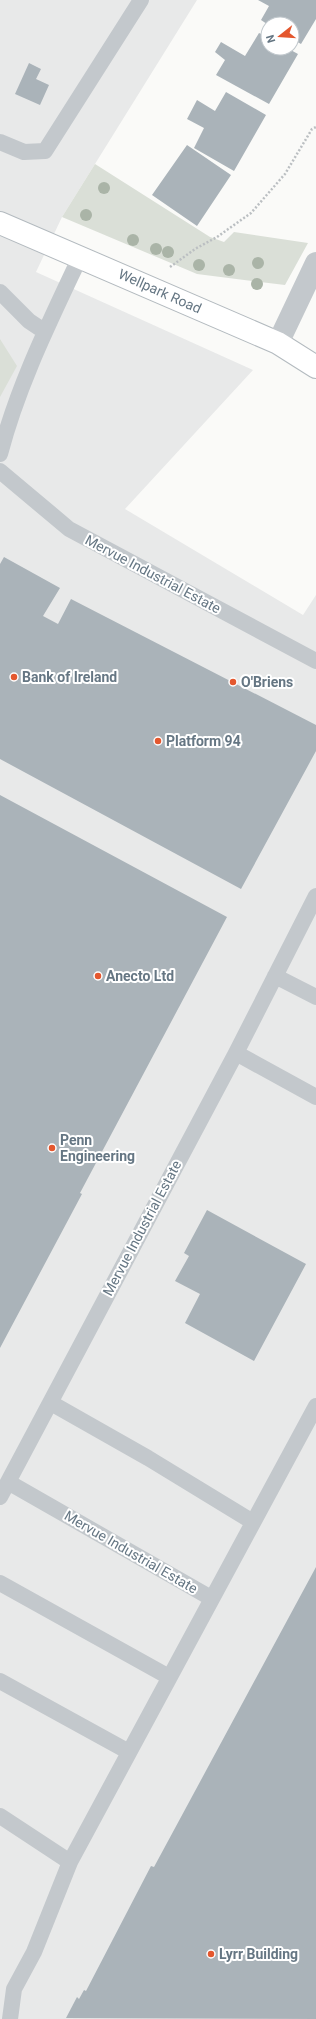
<svg xmlns="http://www.w3.org/2000/svg" width="316" height="2019" viewBox="0 0 316 2019" font-family="Roboto,sans-serif">
<style>
.built{fill:#e8e9e9}
.green{fill:#dadfd7}
.building{fill:#aab3b9}
.lines{fill:none;stroke-linecap:round;stroke-linejoin:round}
.secondary-casing{stroke:#b3babf;stroke-width:24}
.path{stroke:#bbbfc2;stroke-width:2.5;stroke-dasharray:2 2;stroke-linecap:butt}
.service{stroke:#c3c8cc;stroke-width:16}
.minor{stroke:#c3c8cc;stroke-width:22}
.secondary{stroke:#fff;stroke-width:22}
.tree{fill:#aab4a7}
.poi-dot{fill:#e4572e;stroke:#fff;stroke-width:1.5}
.labels{text-anchor:middle;stroke-width:4;stroke-linejoin:round;paint-order:stroke}
.street-label{font-size:14px;fill:#657683;stroke:#fff}
.poi-label{font-size:14px;font-weight:bold;fill:#657683;stroke:#fff;text-anchor:start}
</style>
<rect width="100%" height="100%" fill="#fafaf8"/>
<path class="built" d="M 0,0 L 197,0 L 62,217 L 36,272 L 253,370 L 125,509 L 303,615 L 316,595 L 316,2019 L 0,2019 Z"/>
<path class="green" d="M 95,164 L 210,237 L 224,242 L 234,232 L 308,243 L 285,285 L 197,274 L 62,217 Z
M 0,339 L 17,366 L 0,397 Z"/>
<path class="building" d="M 258,0 L 316,0 L 316,19 L 301,44 L 292,39 L 292,24 L 267,24 L 261,20 L 269,6 Z
M 259,33 L 268,37 L 268,48 L 287,48 L 298,54 L 269,104 L 216,75 L 225,60 L 215,52 L 221,42 L 245,56 Z
M 29,63 L 41,69 L 36,79 L 49,85 L 40,105 L 15,94 Z
M 226,92 L 266,115 L 234,171 L 194,148 L 204,128 L 187,119 L 197,100 L 215,111 Z
M 187,145 L 231,175 L 197,226 L 152,195 Z
M 4,557 L 60,588 L 43,616 L 58,624 L 71,599 L 316,725 L 316,751 L 241,889 L 0,759 L 0,564 Z
M 0,795 L 227,917 L 80,1193 L 82,1194 L 0,1348 Z
M 207,1210 L 306,1264 L 254,1361 L 185,1323 L 200,1294 L 175,1281 L 189,1256 L 184,1253 Z
M 316,1567 L 316,2019 L 66,2018 L 77,1997 L 79,1999 L 84,1990 L 86,1991 L 151,1866 L 154,1867 Z"/>
<g class="lines">
<g class="secondary-casing">
<path id="secondary" d="M 0,223 L 278,343 L 316,367"/>
</g>
<path class="path" d="M 170,267 L 195,249 L 217,237 L 251,213 L 285,174 L 312,129 L 316,127"/>
<path class="service" d="M 0,142 L 24,152 L 45,151 L 141,0
M 0,292 L 29,321 L 44,331
M 0,454 C 18,385 50,321 80,257
M 0,471 L 69,529 L 316,661
M 275,976 L 316,997
M 236,1053 L 316,1097
M 51,1403 L 148,1458 L 253,1522
M 8,1482 L 211,1598
M 0,1497 L 236,1053 L 316,896
M 0,1583 L 169,1677
M 0,1681 L 129,1752
M 0,1816 L 70,1862 L 34,1952 L 14,1989 L 10,2019
M 70,1862 L 316,1406"/>
<path class="minor" d="M 278,343 L 316,263"/>
<use href="#secondary" class="secondary"/>
</g>
<g class="tree">
<circle cx="104" cy="188" r="6"/>
<circle cx="86" cy="215" r="6"/>
<circle cx="133" cy="240" r="6"/>
<circle cx="156" cy="249" r="6"/>
<circle cx="168" cy="252" r="6"/>
<circle cx="258" cy="263" r="6"/>
<circle cx="199" cy="265" r="6"/>
<circle cx="229" cy="270" r="6"/>
<circle cx="257" cy="284" r="6"/>
</g>
<g class="poi-dot">
<circle cx="14" cy="677" r="4"/>
<circle cx="233" cy="682" r="4"/>
<circle cx="158" cy="741" r="4"/>
<circle cx="98" cy="976" r="4"/>
<circle cx="52" cy="1148" r="4"/>
<circle cx="211" cy="1954" r="4"/>
</g>
<g class="labels">
<g class="street-label">
<text transform="translate(160 291) rotate(24)" y="5">Wellpark Road</text>
<text transform="translate(153 574) rotate(28)" y="5">Mervue Industrial Estate</text>
<text transform="translate(142 1228) rotate(-62)" y="5">Mervue Industrial Estate</text>
<text transform="translate(131 1552) rotate(30)" y="5">Mervue Industrial Estate</text>
</g>
<g class="poi-label">
<text x="22" y="682">Bank of Ireland</text>
<text x="241" y="687">O'Briens</text>
<text x="166" y="746">Platform 94</text>
<text x="106" y="981">Anecto Ltd</text>
<text x="60" y="1145">Penn<tspan x="60" dy="16">Engineering</tspan></text>
<text x="219" y="1959">Lyrr Building</text>
</g>
</g>
<g transform="translate(280 36) rotate(253)"><circle r="19" fill="#ffffff" stroke="#c1c8cd"/>
<path d="M0-3L7 15L0 10L-7 15Z" fill="#e4572e"/>
<text y="-6" font-size="11" font-weight="bold" text-anchor="middle" fill="#657683">N</text>
</g>
</svg>
